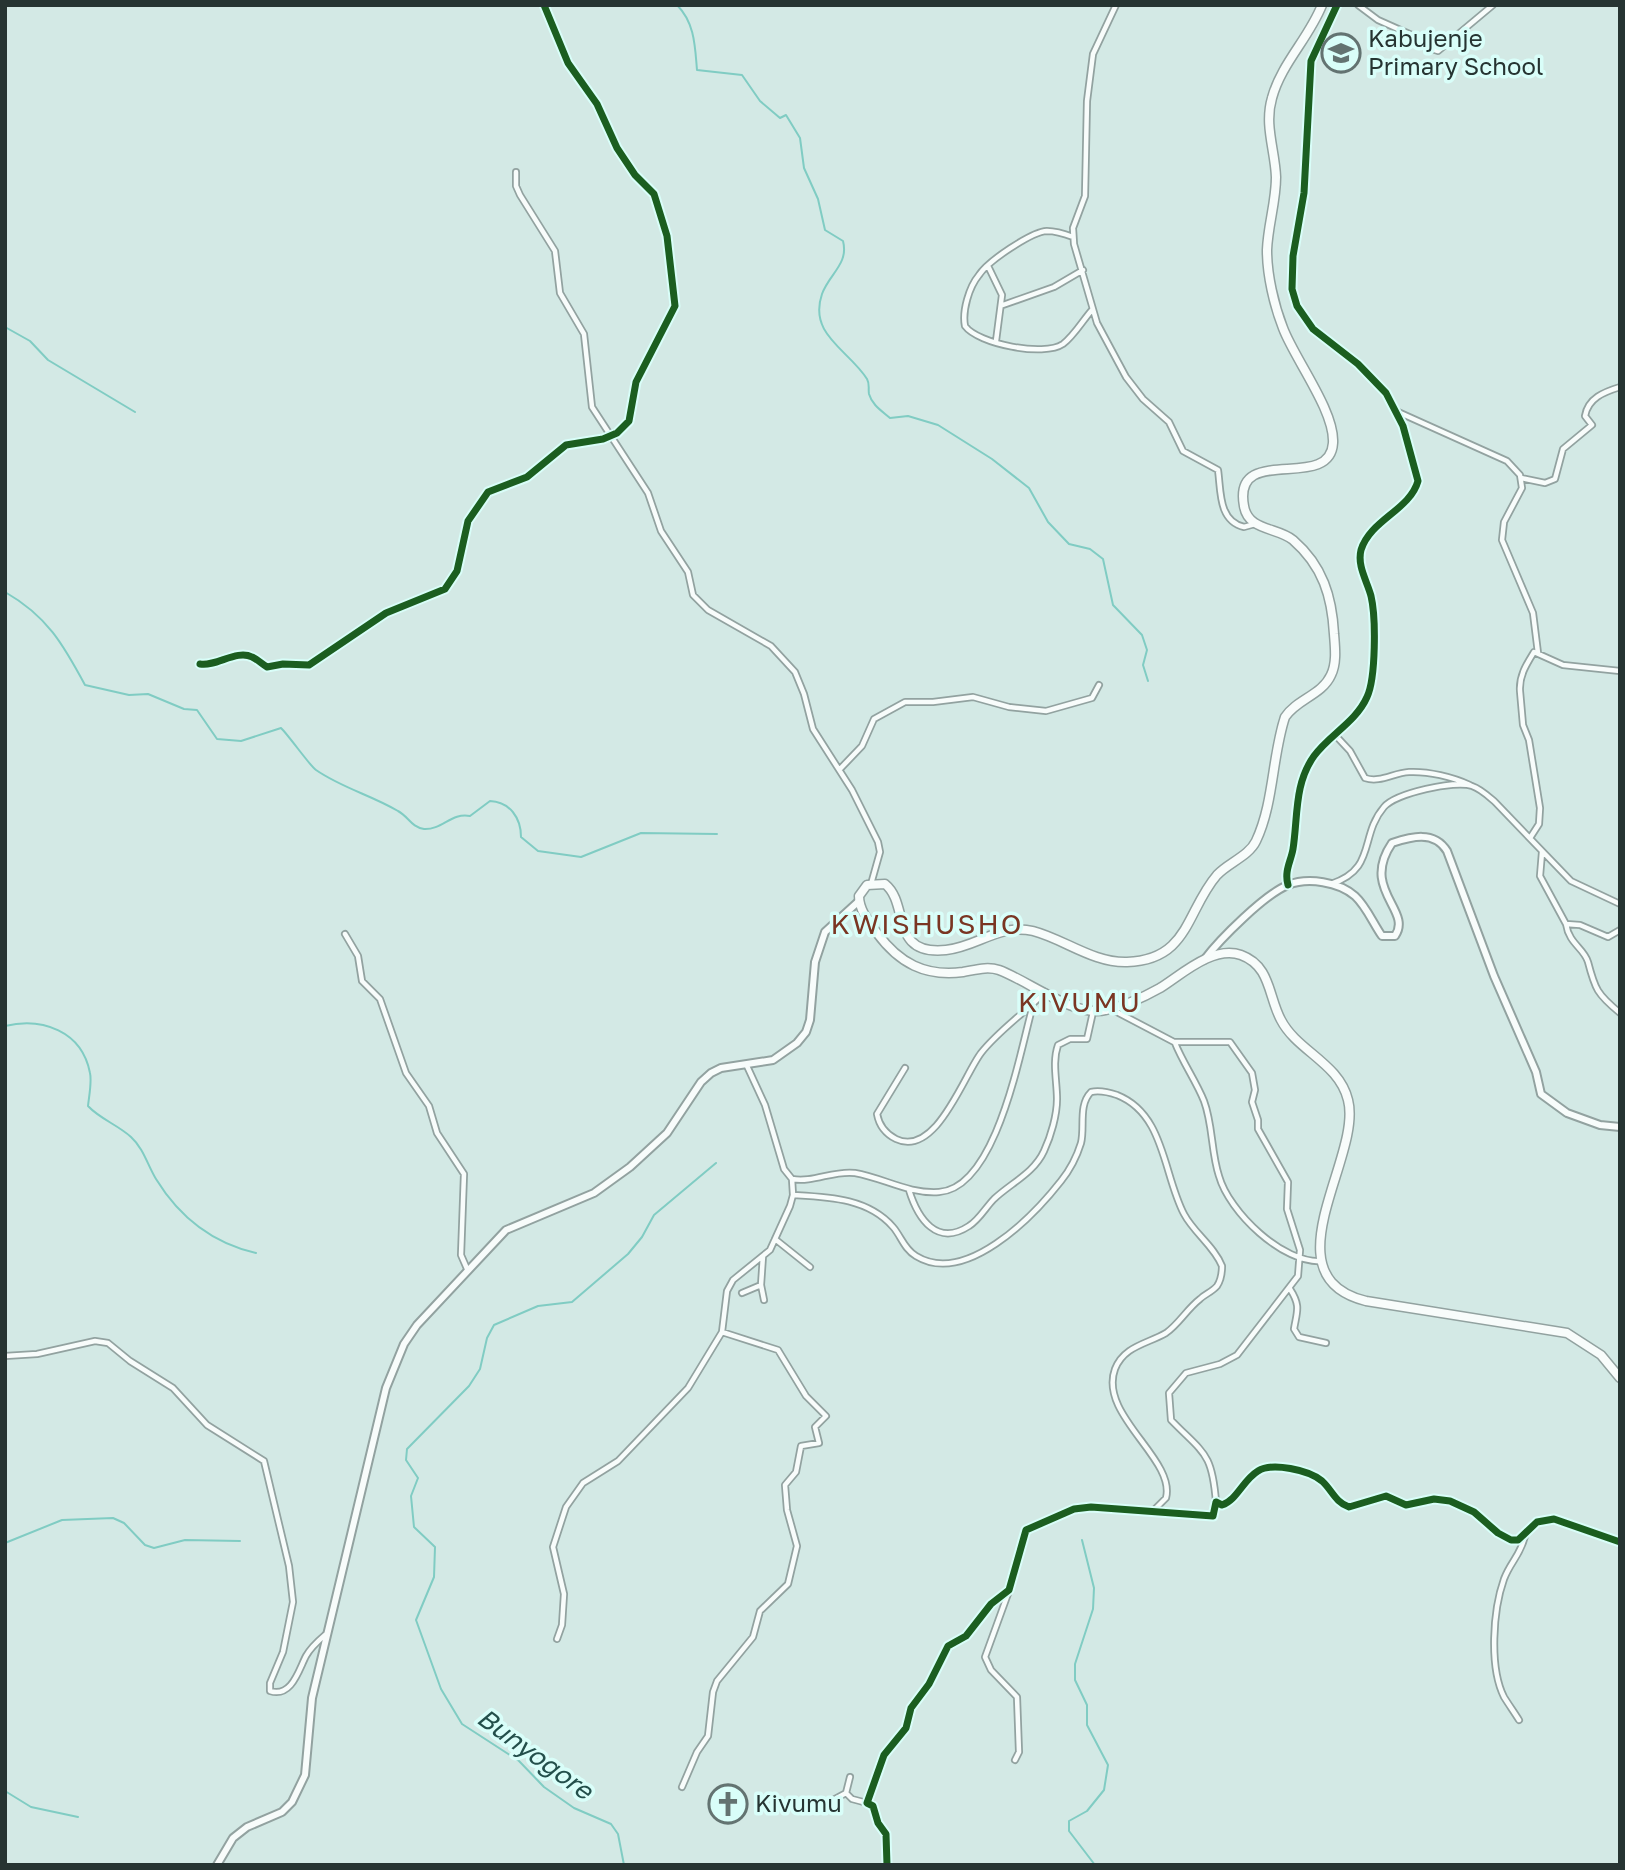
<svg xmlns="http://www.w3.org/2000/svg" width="1625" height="1870" viewBox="0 0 1625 1870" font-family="'Golos Text',sans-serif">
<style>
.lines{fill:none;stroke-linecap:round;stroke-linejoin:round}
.stream{stroke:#80ccc3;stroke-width:2}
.street-casing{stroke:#92a2a0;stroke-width:8}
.secondary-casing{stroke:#92a2a0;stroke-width:10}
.highway-casing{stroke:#92a2a0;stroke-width:11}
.street{stroke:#f8fcfb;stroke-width:4.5}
.secondary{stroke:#f8fcfb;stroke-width:6}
.highway{stroke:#f8fcfb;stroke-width:8}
.cycleway-casing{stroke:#d9fef9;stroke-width:11}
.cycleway{stroke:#1b5e20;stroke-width:7}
.labels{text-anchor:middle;stroke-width:7;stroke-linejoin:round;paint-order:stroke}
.poi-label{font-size:24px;fill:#263432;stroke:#d9fef9;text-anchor:start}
.water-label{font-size:26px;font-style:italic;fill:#234f4b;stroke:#d9fef9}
.quarter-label{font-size:28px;letter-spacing:2px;fill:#7a3623;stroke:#d9fef9}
</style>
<rect width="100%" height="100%" fill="#d3e9e5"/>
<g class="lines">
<path class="stream" d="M 677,5 C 695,23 695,47 697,70 L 742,75 L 760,101 L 780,118 L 786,115 L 800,138 L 804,168 L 818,199 L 825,230 L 843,241 C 849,264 829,274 822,294 C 808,335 849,350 867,379 C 870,384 868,389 869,394 C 872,405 882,411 890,418 L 908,416 L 938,425 L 992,459 L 1029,488 L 1048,522 L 1069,544 L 1090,549 L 1103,559 L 1113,605 L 1142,635 L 1147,650 L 1143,665 L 1148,681
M 5,327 L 30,341 L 48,360 L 135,412
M 5,592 C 47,616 63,644 85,685 L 129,695 L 148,694 L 184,709 L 197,710 L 217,739 L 241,741 L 281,728 C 290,737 310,766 316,770 C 342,788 371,795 398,811 C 409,817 411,827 424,829 C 442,830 452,812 470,816 L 490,801 C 510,802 521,818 521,837 L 538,851 L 581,857 L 641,833 L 717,834
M 5,1026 C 42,1017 82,1031 90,1073 C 92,1082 89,1096 88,1106 C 100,1119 118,1125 131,1137 C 144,1149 147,1164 156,1179 C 180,1218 212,1243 256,1253
M 1082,1540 L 1094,1588 L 1093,1609 L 1075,1664 L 1075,1680 L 1087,1705 L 1087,1725 L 1108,1765 L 1104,1790 L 1087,1811 L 1069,1821 L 1069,1831 L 1095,1865
M 5,1543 L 62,1520 L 113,1518 L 124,1523 L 145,1545 L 154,1548 L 185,1540 L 240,1541
M 5,1791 L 31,1807 L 78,1817
M 624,1865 L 618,1834 L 611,1824 L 574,1808 L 544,1787 L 519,1761 L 462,1724 L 441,1689 L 416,1620 L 434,1577 L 435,1547 L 414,1527 L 411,1496 L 418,1478 L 406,1460 L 407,1449 L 469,1386 L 480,1369 L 487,1338 L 494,1325 L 538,1306 L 572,1302 L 628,1254 L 642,1237 L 654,1215 L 716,1163"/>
<g class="street-casing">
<path id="street" d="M 1116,5 L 1093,54 L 1087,101 L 1085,196 L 1073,228 L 1074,244 L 1097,323 L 1126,377 L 1143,399 L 1169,422 L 1183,451 L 1218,470 C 1221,490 1218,521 1244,527 L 1255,524
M 1358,5 L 1378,20 L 1425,41 L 1425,47 L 1438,51 L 1493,5
M 516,172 L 516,186 L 520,195 L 555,251 L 560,293 L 584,334 L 592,407 L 648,493 L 661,531 L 688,572 L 693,595 L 708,610 L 771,646 L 795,672 L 804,694 L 813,729 L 852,790 L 878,842 L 880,852 L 871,884
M 1073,237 C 1065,234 1056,231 1047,231 C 1031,232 988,261 979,275 C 969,287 962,311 965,326 C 978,344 1044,357 1063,344 C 1074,336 1083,320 1092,310
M 988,266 L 1002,295 L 996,341
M 1003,305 L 1054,287 L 1083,270
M 1398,412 L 1507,461 L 1520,475 L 1522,488 L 1504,522 L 1502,540 L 1533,613 L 1538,653
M 1521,478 L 1545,483 L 1555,479 L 1563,449 L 1592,425 L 1585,416 C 1588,398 1604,392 1620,387
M 200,664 C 216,667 237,649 252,657 C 257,659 262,664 267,667 L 283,664 L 309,665 L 386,613 L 445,589 L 457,571 L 468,521 L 488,492 L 527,477 L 566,445 L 603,439 L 617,433 L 629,421 L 636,382 L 675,306 L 667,236 L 654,194 L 635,175 L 617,148 L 597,104 L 568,63 L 544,5
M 1336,736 L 1350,751 L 1365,778 C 1380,783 1393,773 1409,772 C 1428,771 1453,777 1470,785
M 840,769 L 862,746 L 874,719 L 905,702 L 933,702 L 973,697 L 1009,707 L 1046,711 L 1092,698 L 1099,685
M 1530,838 L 1539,824 L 1540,808 L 1529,740 L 1523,725 L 1520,691 C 1519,676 1526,665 1534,652 L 1563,665 L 1620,671
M 1542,852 L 1540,876 L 1566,924 L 1580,925 L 1608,937 L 1620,930
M 1331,884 C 1377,869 1359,836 1384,807 C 1396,793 1455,780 1472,786 C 1481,789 1488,796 1495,802 L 1571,881 L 1620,904
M 1288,885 C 1284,871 1291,861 1293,849 C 1298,817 1294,784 1314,756 C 1329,735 1356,722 1367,697 C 1376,678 1376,617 1371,596 C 1367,581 1357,566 1361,550 C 1370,520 1410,510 1418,481 L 1403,426 L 1386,393 L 1358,364 L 1313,329 L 1297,306 L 1292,289 L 1293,256 L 1304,193 L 1311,61 L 1337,5
M 1566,924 C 1569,944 1584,948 1588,962 C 1595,989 1597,994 1620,1013
M 345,934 L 358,956 L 362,981 L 380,999 L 406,1073 L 429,1106 L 437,1133 L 464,1174 L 461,1255 L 468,1271
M 1113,1010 L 1174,1042 L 1230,1042 L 1252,1073 L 1255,1090 L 1252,1102 L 1258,1120 L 1258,1129 L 1288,1182 L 1287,1209 L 1300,1250 L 1298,1276 L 1237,1355 L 1220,1364 L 1186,1373 L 1169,1393 L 1171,1420 C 1204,1454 1212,1452 1216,1502
M 1175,1043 C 1183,1063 1196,1081 1204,1101 C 1213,1125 1211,1152 1219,1176 C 1229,1212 1283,1264 1322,1261
M 747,1066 L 765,1105 L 784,1169 L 792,1179 C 813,1183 834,1170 855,1173 C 884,1178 908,1194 939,1192 C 997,1188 1020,1051 1033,1005
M 905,1068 L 877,1114 C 879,1125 886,1134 896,1139 C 936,1158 964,1075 981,1053 C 999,1030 1025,1013 1045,992
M 909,1190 C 918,1219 937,1247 969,1226 C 979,1220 986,1207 994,1199 C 1011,1183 1034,1173 1044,1151 C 1051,1136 1057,1115 1057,1099 C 1057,1081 1052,1062 1058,1045 L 1070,1039 L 1087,1039 L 1093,1012
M 793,1195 C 828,1197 868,1198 893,1227 C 901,1236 904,1249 916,1256 C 965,1286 1032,1218 1061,1181 C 1069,1171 1077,1156 1081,1143 C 1085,1127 1078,1105 1091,1092 C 1100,1090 1108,1092 1117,1095 C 1165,1114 1163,1174 1184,1214 C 1194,1233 1214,1246 1222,1266 C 1222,1273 1221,1280 1217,1286 C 1212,1292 1205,1294 1200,1299 C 1187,1309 1179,1324 1166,1333 C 1147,1344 1124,1346 1115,1369 C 1098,1415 1176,1459 1166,1498 L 1152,1512
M 775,1239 L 810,1267
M 763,1256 L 761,1285 L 764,1300
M 1290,1289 C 1301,1306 1297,1311 1294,1329 L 1299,1337 L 1326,1343
M 742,1293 L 761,1285
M 5,1356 L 37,1354 L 95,1341 L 108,1343 L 130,1361 L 173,1388 L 207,1425 L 264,1461 L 289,1566 L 293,1602 L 283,1652 L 270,1683 L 270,1691 C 292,1698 299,1669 306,1656 C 311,1647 318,1641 325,1635
M 1009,1591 L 985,1657 L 991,1670 L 1017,1697 L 1019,1752 L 1015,1760
M 557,1639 L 562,1625 L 564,1594 L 553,1547 L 566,1507 L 583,1483 L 618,1461 L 688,1388 L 722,1332 L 727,1291 L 733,1280 L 770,1250 L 790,1206 L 793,1195 L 792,1179
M 1519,1720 C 1514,1712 1509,1705 1504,1697 C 1489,1667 1493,1610 1504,1579 C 1511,1561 1520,1556 1525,1536
M 682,1787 L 697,1752 L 708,1736 L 713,1692 L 717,1681 L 753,1637 L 760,1611 L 788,1584 L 797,1546 L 787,1510 L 785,1485 L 796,1472 L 801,1446 L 819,1443 L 815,1427 L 826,1416 L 806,1396 L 778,1350 L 722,1332
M 846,1793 L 850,1777
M 833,1800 L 846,1793 L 852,1799 L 867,1803
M 887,1865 L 886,1834 L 878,1823 L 873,1806 L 867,1803 L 884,1755 L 906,1728 L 911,1708 L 929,1684 L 948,1646 L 966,1636 L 991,1604 L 1009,1590 L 1026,1530 L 1074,1509 L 1091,1507 L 1213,1516 L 1216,1502 L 1222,1505 C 1237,1500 1243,1480 1258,1471 C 1272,1462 1309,1470 1322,1481 C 1332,1490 1335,1502 1349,1507 L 1386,1496 L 1406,1505 L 1434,1499 L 1450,1501 L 1474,1512 L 1498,1533 L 1511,1540 L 1518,1540 L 1537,1522 L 1554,1519 L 1620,1542"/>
</g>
<g class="secondary-casing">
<path id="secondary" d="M 1204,960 C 1220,939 1265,894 1288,885 C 1308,877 1339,882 1355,896 C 1366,906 1373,923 1382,936 L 1395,936 C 1413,910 1360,890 1392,843 C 1411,837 1434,830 1447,851 L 1494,976 L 1536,1072 L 1541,1094 L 1567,1113 L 1600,1125 L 1620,1127
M 217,1865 L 233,1838 L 247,1827 L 282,1812 L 292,1802 L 305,1775 L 312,1698 L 386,1388 L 404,1344 L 417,1325 L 506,1230 L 594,1193 L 630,1167 L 667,1133 L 701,1082 L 711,1073 L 721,1068 L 773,1060 L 797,1043 L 806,1032 L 810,1020 L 815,962 L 825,932 L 859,901"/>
</g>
<g class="highway-casing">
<path id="highway" d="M 1322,5 C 1309,38 1281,64 1272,98 C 1264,125 1275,150 1276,177 C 1276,202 1268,225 1267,250 C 1267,275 1274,305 1283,328 C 1294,358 1335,411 1333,443 C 1330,493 1232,442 1244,506 C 1248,531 1277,527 1293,540 C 1323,566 1332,597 1334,634 C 1335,647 1337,663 1331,675 C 1322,695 1297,699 1285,717 C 1272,756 1274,803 1256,841 C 1249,856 1228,863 1217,875 C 1186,911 1189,960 1127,962 C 1093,963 1064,939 1033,931 C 1000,923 977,947 946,950 C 889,956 910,904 885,884 L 867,885 L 859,896 C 859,910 869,922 877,933 C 899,963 925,977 963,972 C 975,970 987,966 999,970 C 1029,981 1075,1018 1106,1010 C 1124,1006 1144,997 1160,988 C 1181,975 1213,945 1241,955 C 1271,966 1268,996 1281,1020 C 1297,1051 1339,1063 1348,1100 C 1363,1157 1266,1276 1366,1301 L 1567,1333 L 1601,1355 L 1620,1378"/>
</g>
<use href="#street" class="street"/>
<use href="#secondary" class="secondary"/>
<use href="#highway" class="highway"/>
<g class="cycleway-casing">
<path id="cycleway" d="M 200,664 C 216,667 237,649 252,657 C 257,659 262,664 267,667 L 283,664 L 309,665 L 386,613 L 445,589 L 457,571 L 468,521 L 488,492 L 527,477 L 566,445 L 603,439 L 617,433 L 629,421 L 636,382 L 675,306 L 667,236 L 654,194 L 635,175 L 617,148 L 597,104 L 568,63 L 544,5
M 1288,885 C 1284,871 1291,861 1293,849 C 1298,817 1294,784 1314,756 C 1329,735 1356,722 1367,697 C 1376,678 1376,617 1371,596 C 1367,581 1357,566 1361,550 C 1370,520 1410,510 1418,481 L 1403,426 L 1386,393 L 1358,364 L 1313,329 L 1297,306 L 1292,289 L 1293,256 L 1304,193 L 1311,61 L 1337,5
M 887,1865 L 886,1834 L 878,1823 L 873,1806 L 867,1803 L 884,1755 L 906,1728 L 911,1708 L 929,1684 L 948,1646 L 966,1636 L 991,1604 L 1009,1590 L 1026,1530 L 1074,1509 L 1091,1507 L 1213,1516 L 1216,1502 L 1222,1505 C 1237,1500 1243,1480 1258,1471 C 1272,1462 1309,1470 1322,1481 C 1332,1490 1335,1502 1349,1507 L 1386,1496 L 1406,1505 L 1434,1499 L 1450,1501 L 1474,1512 L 1498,1533 L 1511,1540 L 1518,1540 L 1537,1522 L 1554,1519 L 1620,1542"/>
</g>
<use href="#cycleway" class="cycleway"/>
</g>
<defs>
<g id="school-ring" transform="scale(2.0125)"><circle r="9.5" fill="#d9fef9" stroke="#637371" stroke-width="1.5"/><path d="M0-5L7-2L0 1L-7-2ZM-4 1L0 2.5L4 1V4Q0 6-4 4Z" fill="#637371"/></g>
<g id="church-ring" transform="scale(2.0125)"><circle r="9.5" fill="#d9fef9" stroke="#637371" stroke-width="1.5"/><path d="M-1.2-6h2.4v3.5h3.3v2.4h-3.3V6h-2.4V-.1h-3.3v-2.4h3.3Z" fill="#637371"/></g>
</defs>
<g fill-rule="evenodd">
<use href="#school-ring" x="1341" y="53"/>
<use href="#church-ring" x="728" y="1804"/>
</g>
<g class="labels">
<g class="poi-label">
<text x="1368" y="47">Kabujenje<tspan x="1368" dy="28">Primary School</tspan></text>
<text x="755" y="1812">Kivumu</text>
</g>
<g class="water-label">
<text transform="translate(535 1754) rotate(36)" y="9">Bunyogore</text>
</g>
<g class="quarter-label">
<text x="927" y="934">KWISHUSHO</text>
<text x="1080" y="1012">KIVUMU</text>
</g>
</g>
<rect width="1625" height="1870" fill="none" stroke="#263432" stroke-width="14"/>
</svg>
